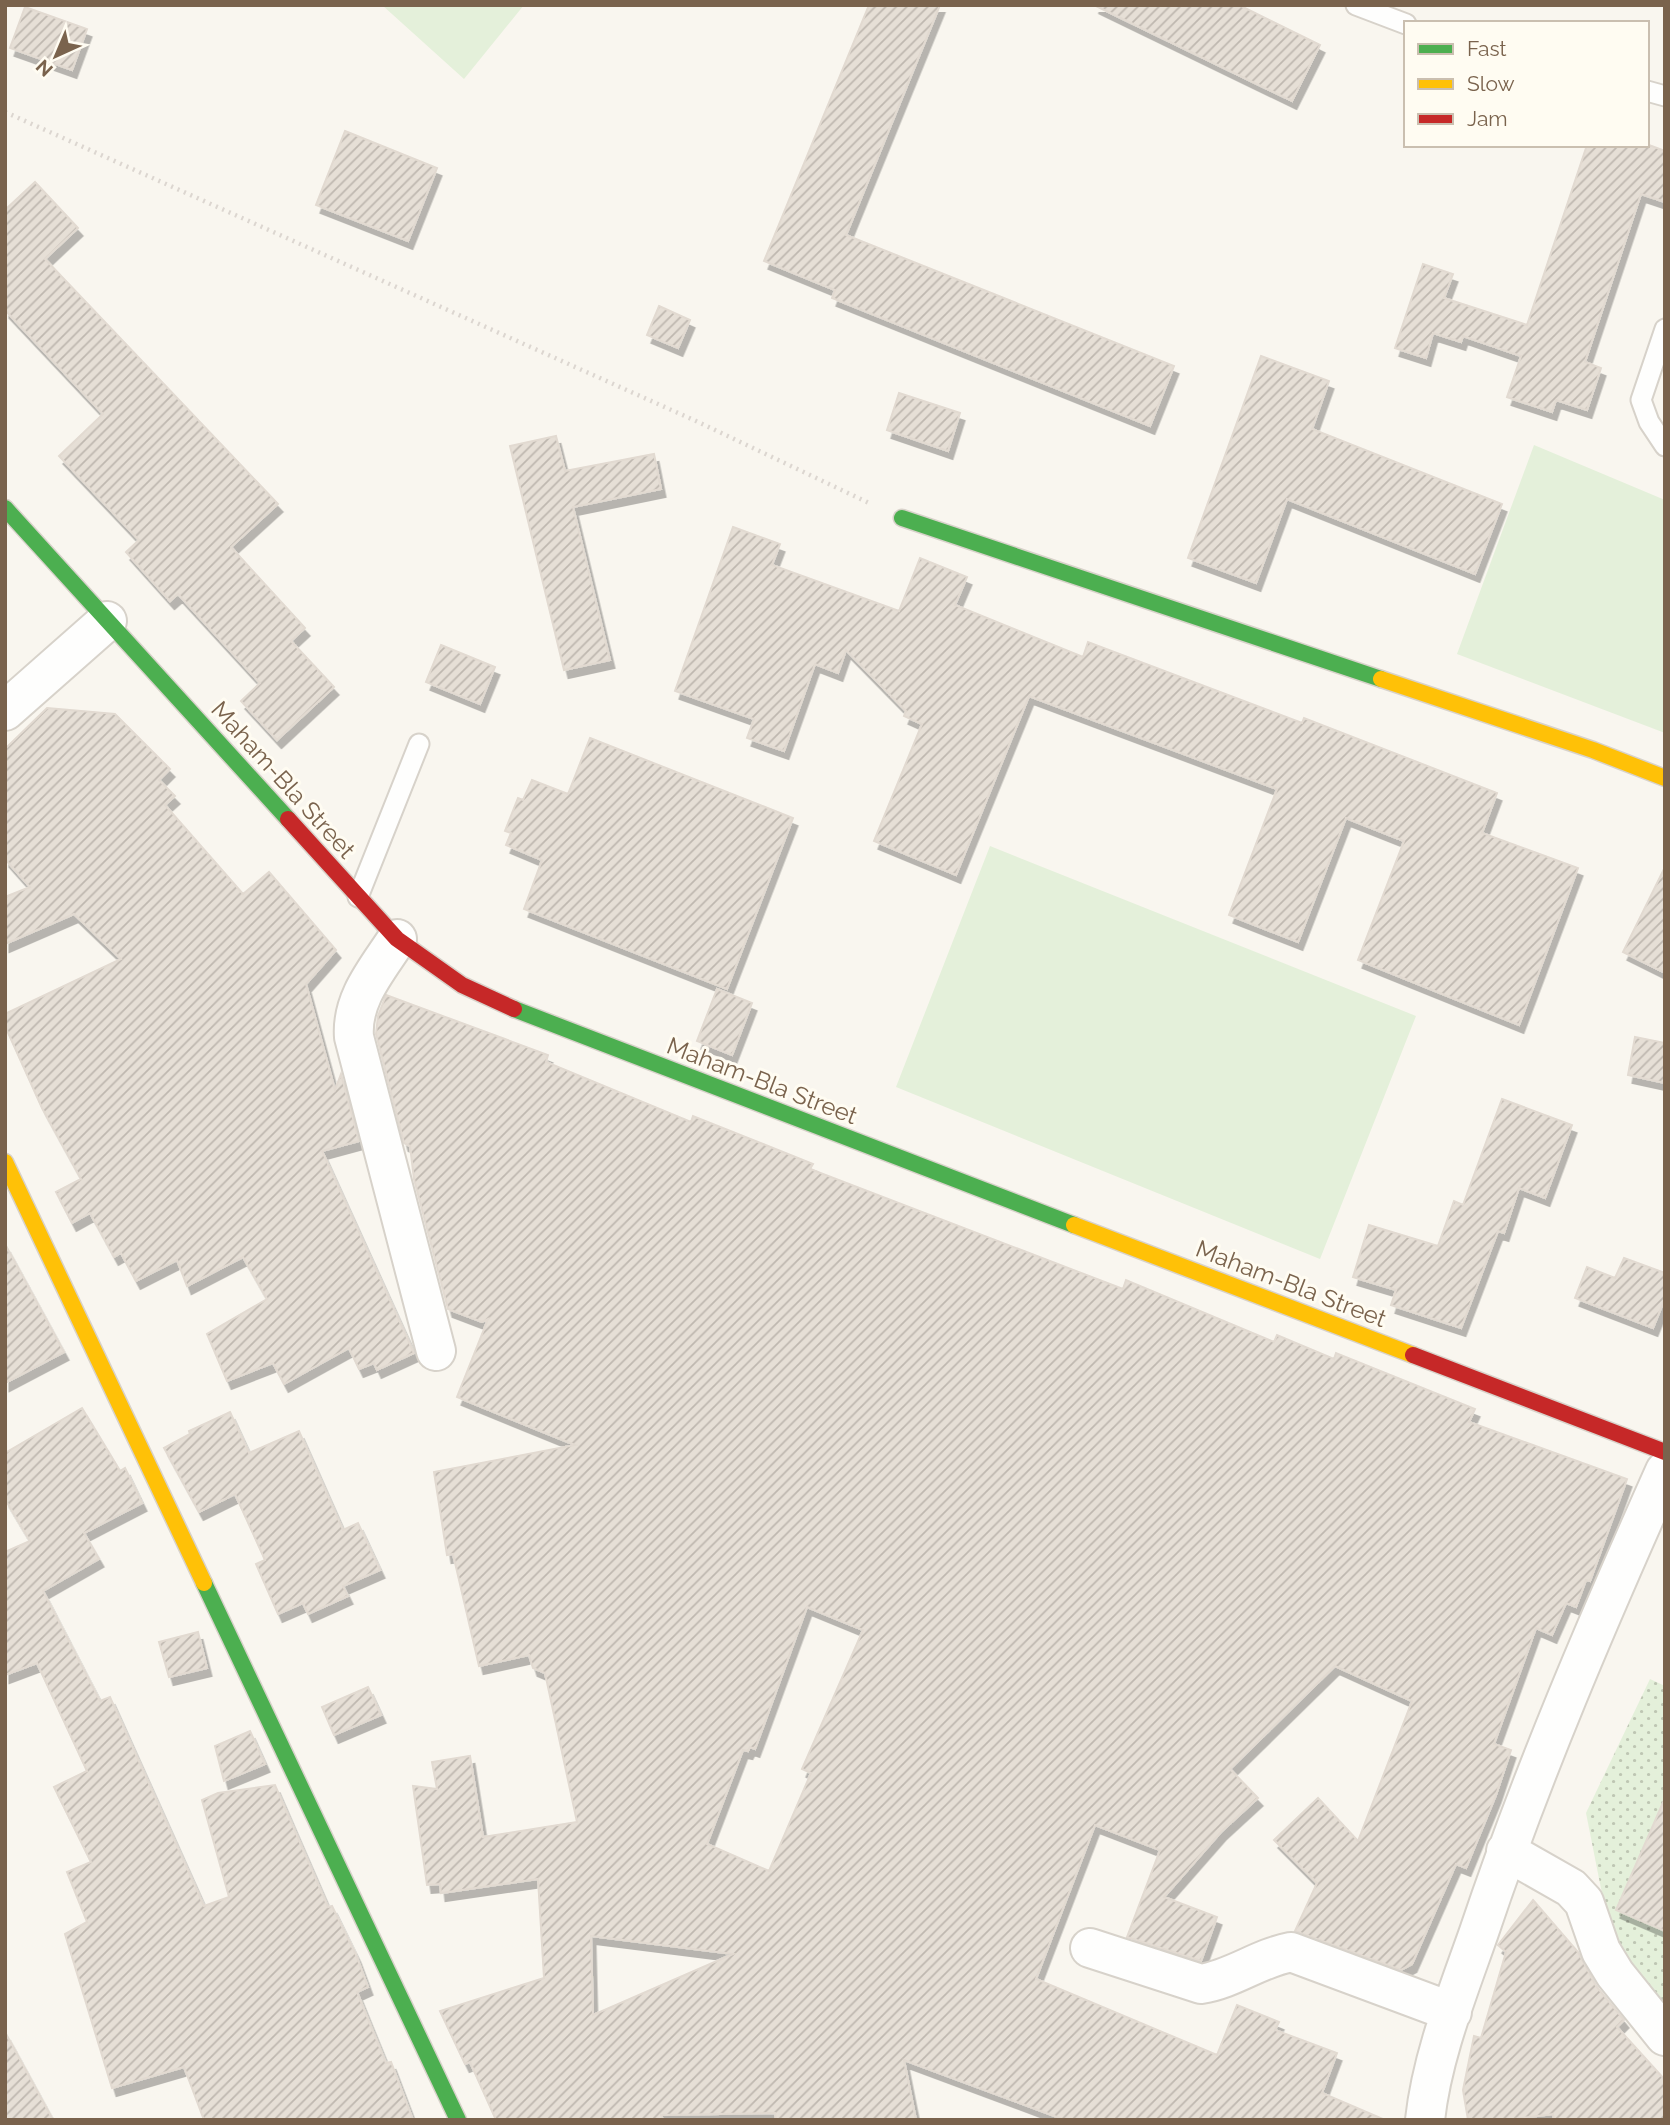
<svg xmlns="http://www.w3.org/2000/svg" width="1670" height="2125" viewBox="0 0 1670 2125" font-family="Raleway,sans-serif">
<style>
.grass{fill:url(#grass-dots)}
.park{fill:#e4f0da}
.building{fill:url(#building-hatch);stroke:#e2dad1;stroke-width:2;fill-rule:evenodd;filter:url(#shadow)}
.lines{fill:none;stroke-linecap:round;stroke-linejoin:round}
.lane-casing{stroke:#d7d2ca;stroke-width:23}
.street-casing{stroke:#d7d2ca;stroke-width:42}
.fast-casing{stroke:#d8d2ca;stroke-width:19}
.slow-casing{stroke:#d8d2ca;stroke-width:19}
.jam-casing{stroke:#d8d2ca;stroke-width:19}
.path{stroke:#dcd6d0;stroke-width:4.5;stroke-dasharray:2 5;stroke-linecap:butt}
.lane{stroke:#fefefd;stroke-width:19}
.street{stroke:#fefefd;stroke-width:38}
.fast{stroke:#4caf50;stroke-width:16}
.slow{stroke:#ffc107;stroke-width:16}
.jam{stroke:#c62828;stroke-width:16}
.labels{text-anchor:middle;stroke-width:6;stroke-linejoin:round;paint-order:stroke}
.street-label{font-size:24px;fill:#7a634d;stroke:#fffcf2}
</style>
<defs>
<pattern id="grass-dots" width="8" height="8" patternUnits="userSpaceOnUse" patternTransform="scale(1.75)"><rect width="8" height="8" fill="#e4f0da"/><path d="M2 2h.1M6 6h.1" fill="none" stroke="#bec6b3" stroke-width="1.8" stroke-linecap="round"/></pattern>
<pattern id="building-hatch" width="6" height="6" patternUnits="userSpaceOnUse" patternTransform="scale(1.75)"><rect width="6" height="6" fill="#e6dfd6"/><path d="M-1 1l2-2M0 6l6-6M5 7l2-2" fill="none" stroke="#bfb8b0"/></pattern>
<filter id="shadow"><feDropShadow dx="4.5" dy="8" stdDeviation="0" flood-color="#0004"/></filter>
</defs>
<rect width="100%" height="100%" fill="#f9f6ef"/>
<path class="grass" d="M 1650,1679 L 1665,1686 L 1665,2007 L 1613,1949 L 1586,1813 Z"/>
<path class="park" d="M 382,5 L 524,5 L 464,79 Z
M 1534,445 L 1665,500 L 1665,733 L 1457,654 Z
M 990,846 L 1416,1016 L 1320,1259 L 896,1087 Z"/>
<path class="building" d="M 869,5 L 940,5 L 846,235 L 1174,366 L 1150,426 L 832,298 L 835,290 L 764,261 Z
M 1094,5 L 1239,5 L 1320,45 L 1292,101 Z
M 25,7 L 87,29 L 72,70 L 10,48 Z
M 345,131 L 437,168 L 408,241 L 316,205 Z
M 1587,145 L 1649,145 L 1665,151 L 1665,202 L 1641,194 L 1585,362 L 1601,368 L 1587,410 L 1556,400 L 1552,412 L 1507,397 L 1521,356 L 1463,336 L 1461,342 L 1433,333 L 1426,358 L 1395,348 L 1423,264 L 1453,274 L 1444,298 L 1527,325 Z
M 35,182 L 78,228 L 45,259 L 278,504 L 231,547 L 305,628 L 291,641 L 334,687 L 277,740 L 241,701 L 260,683 L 178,594 L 170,601 L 126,552 L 139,540 L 59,456 L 103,414 L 5,310 L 5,210 Z
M 659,306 L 690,320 L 678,348 L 647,335 Z
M 1261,356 L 1329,381 L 1312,429 L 1502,504 L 1475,574 L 1287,499 L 1256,583 L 1188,558 Z
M 899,393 L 960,413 L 948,451 L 887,430 Z
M 556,436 L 565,471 L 654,454 L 661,489 L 573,507 L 610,660 L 564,670 L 510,446 Z
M 733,527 L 780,544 L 772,565 L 899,611 L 920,558 L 967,577 L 955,605 L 1083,657 L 1088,642 L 1302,723 L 1304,718 L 1497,793 L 1482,833 L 1578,868 L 1519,1025 L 1358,960 L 1404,841 L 1346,818 L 1298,942 L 1229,915 L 1277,789 L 1029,696 L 956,875 L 874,841 L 922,724 L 904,716 L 906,711 L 846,650 L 838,673 L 815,664 L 784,751 L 747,738 L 754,719 L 675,691 Z
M 441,645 L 495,667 L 480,704 L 426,682 Z
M 47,708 L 115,714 L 170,769 L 159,780 L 175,796 L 165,805 L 243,894 L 269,872 L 336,950 L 306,984 L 335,1090 L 341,1074 L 359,1141 L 322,1151 L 414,1353 L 377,1370 L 374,1363 L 359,1369 L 349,1348 L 284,1384 L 273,1363 L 227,1381 L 207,1334 L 267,1299 L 243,1257 L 187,1286 L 177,1260 L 136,1281 L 121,1253 L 114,1257 L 90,1213 L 72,1223 L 56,1192 L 81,1179 L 42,1108 L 5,1026 L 5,1014 L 121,959 L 74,914 L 5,944 L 5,897 L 30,887 L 5,859 L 5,749 Z
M 590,738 L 793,818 L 727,989 L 524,909 L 542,860 L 506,845 L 511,833 L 505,831 L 518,798 L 523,800 L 532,780 L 568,794 Z
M 1665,867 L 1665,973 L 1623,952 Z
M 717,989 L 752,1003 L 732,1055 L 697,1041 Z
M 386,995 L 548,1055 L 546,1062 L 691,1122 L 693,1116 L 813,1164 L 810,1169 L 1123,1289 L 1126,1280 L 1274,1342 L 1277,1335 L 1334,1359 L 1336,1353 L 1475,1409 L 1469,1422 L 1627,1479 L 1590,1581 L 1586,1580 L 1576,1607 L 1566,1603 L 1552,1635 L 1536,1628 L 1494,1744 L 1511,1750 L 1496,1795 L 1466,1868 L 1456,1864 L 1412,1964 L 1401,1970 L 1295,1931 L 1317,1883 L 1274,1840 L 1318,1798 L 1358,1841 L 1412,1701 L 1335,1666 L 1230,1769 L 1258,1798 L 1221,1832 L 1164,1897 L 1217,1917 L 1201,1961 L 1127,1937 L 1160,1850 L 1095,1825 L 1036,1979 L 1217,2055 L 1237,2005 L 1279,2022 L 1275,2030 L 1337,2053 L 1322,2093 L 1385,2120 L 1065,2120 L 904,2060 L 916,2120 L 776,2120 L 775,2113 L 661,2115 L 663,2120 L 496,2120 L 470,2062 L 465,2064 L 440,2011 L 544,1978 L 538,1879 L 441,1893 L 440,1884 L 427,1885 L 413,1786 L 437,1789 L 432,1762 L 470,1756 L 483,1837 L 577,1822 L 545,1673 L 533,1668 L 529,1655 L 479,1666 L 453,1554 L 447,1555 L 434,1472 L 575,1445 L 457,1397 L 488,1319 L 482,1322 L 448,1309 L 414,1179 L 410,1146 L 404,1143 L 376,1034 L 378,1016 ZM 807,1607 L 863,1630 L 802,1769 L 811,1773 L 769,1871 L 707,1844 L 743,1750 L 748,1751 L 750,1747 L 755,1749 ZM 591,1936 L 733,1954 L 593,2015 Z
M 1635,1037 L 1665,1043 L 1665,1083 L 1628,1075 Z
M 1502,1099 L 1572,1125 L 1545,1198 L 1519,1188 L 1504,1233 L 1498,1231 L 1461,1328 L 1391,1305 L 1396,1290 L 1353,1277 L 1369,1225 L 1438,1246 L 1454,1201 L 1463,1205 Z
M 5,1244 L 64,1352 L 5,1383 Z
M 1624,1258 L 1665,1273 L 1665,1298 L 1653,1328 L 1575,1298 L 1587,1267 L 1615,1278 Z
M 82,1408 L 120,1471 L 125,1468 L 142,1503 L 84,1533 L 99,1559 L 43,1591 L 100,1701 L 110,1697 L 204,1906 L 229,1897 L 202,1800 L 218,1793 L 275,1785 L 328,1907 L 332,1906 L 356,1955 L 368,1987 L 357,1992 L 386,2063 L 391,2062 L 413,2120 L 204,2120 L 184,2067 L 112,2088 L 65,1934 L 87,1922 L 67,1872 L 91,1862 L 54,1787 L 87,1771 L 37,1663 L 5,1675 L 5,1552 L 30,1541 L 5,1499 L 5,1453 Z
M 230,1412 L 249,1453 L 299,1431 L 343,1530 L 358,1523 L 380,1570 L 343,1586 L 348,1596 L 308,1614 L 303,1603 L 278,1614 L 256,1564 L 265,1560 L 235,1494 L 199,1512 L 164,1448 L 190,1434 L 189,1431 Z
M 198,1632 L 207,1668 L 169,1677 L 159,1642 Z
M 368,1687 L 381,1715 L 334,1735 L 322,1707 Z
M 250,1731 L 265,1764 L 224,1781 L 215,1746 Z
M 1665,1798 L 1665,1931 L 1616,1910 Z
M 1533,1900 L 1578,1952 L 1596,1986 L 1624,2020 L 1617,2027 L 1665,2080 L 1665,2120 L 1554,2120 L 1553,2114 L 1506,2120 L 1468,2120 L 1463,2090 L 1474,2036 L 1481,2038 L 1506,1952 L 1498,1945 Z
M 5,2032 L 53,2120 L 5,2120 Z"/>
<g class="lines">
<g class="lane-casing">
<path id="lane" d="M 1356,5 L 1406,24
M 1647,91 L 1665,96
M 1665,329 L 1641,400 L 1649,422 L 1665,446
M 358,897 L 419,744"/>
</g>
<g class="street-casing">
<path id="street" d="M 5,711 L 107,621
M 397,939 C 377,970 351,999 354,1037 L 436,1351
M 1506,1851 L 1571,1888 L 1584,1902 L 1601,1951 L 1615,1974 L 1665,2036
M 1090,1948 L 1201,1984 C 1233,1979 1259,1958 1291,1952 L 1452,2012
M 1425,2120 C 1432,2056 1458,1992 1479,1932 C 1532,1774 1597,1623 1665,1471"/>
</g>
<g class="fast-casing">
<path id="fast" d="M 5,508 L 288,819
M 902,518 L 1381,679
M 514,1009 L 1074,1225
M 204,1583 L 458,2120"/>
</g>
<g class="slow-casing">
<path id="slow" d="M 1381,679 L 1593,750 L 1665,778
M 5,1162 L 204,1583
M 1074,1225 L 1413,1355"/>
</g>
<g class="jam-casing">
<path id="jam" d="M 288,819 L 397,939 L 462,985 L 514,1009
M 1413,1355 L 1665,1452"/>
</g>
<path class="path" d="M 5,112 L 696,421 L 869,503"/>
<use href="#lane" class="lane"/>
<use href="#street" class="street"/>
<use href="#fast" class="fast"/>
<use href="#slow" class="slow"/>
<use href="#jam" class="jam"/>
</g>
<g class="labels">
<g class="street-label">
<text transform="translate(283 780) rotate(48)" y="8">Maham-Bla Street</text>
<text transform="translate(762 1081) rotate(21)" y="8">Maham-Bla Street</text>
<text transform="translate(1291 1284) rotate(21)" y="8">Maham-Bla Street</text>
</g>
</g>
<rect width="1670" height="2125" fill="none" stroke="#7a634d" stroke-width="14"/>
<rect x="1404" y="21" width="245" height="126" fill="#fffcf2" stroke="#cabfb0" stroke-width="2"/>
<rect x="1418" y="44" width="35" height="10" fill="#4caf50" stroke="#cabfb0" stroke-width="2"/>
<text x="1467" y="56" font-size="21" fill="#7a634d">Fast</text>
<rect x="1418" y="79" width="35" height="10" fill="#ffc107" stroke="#cabfb0" stroke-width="2"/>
<text x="1467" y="91" font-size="21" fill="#7a634d">Slow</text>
<rect x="1418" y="114" width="35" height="10" fill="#c62828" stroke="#cabfb0" stroke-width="2"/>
<text x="1467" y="126" font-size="21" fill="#7a634d">Jam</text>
<g transform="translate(56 56) rotate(224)" stroke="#fffcf2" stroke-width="5" paint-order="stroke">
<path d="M0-5L12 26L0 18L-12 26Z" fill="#7a634d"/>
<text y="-10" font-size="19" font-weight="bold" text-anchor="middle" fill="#7a634d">N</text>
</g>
</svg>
